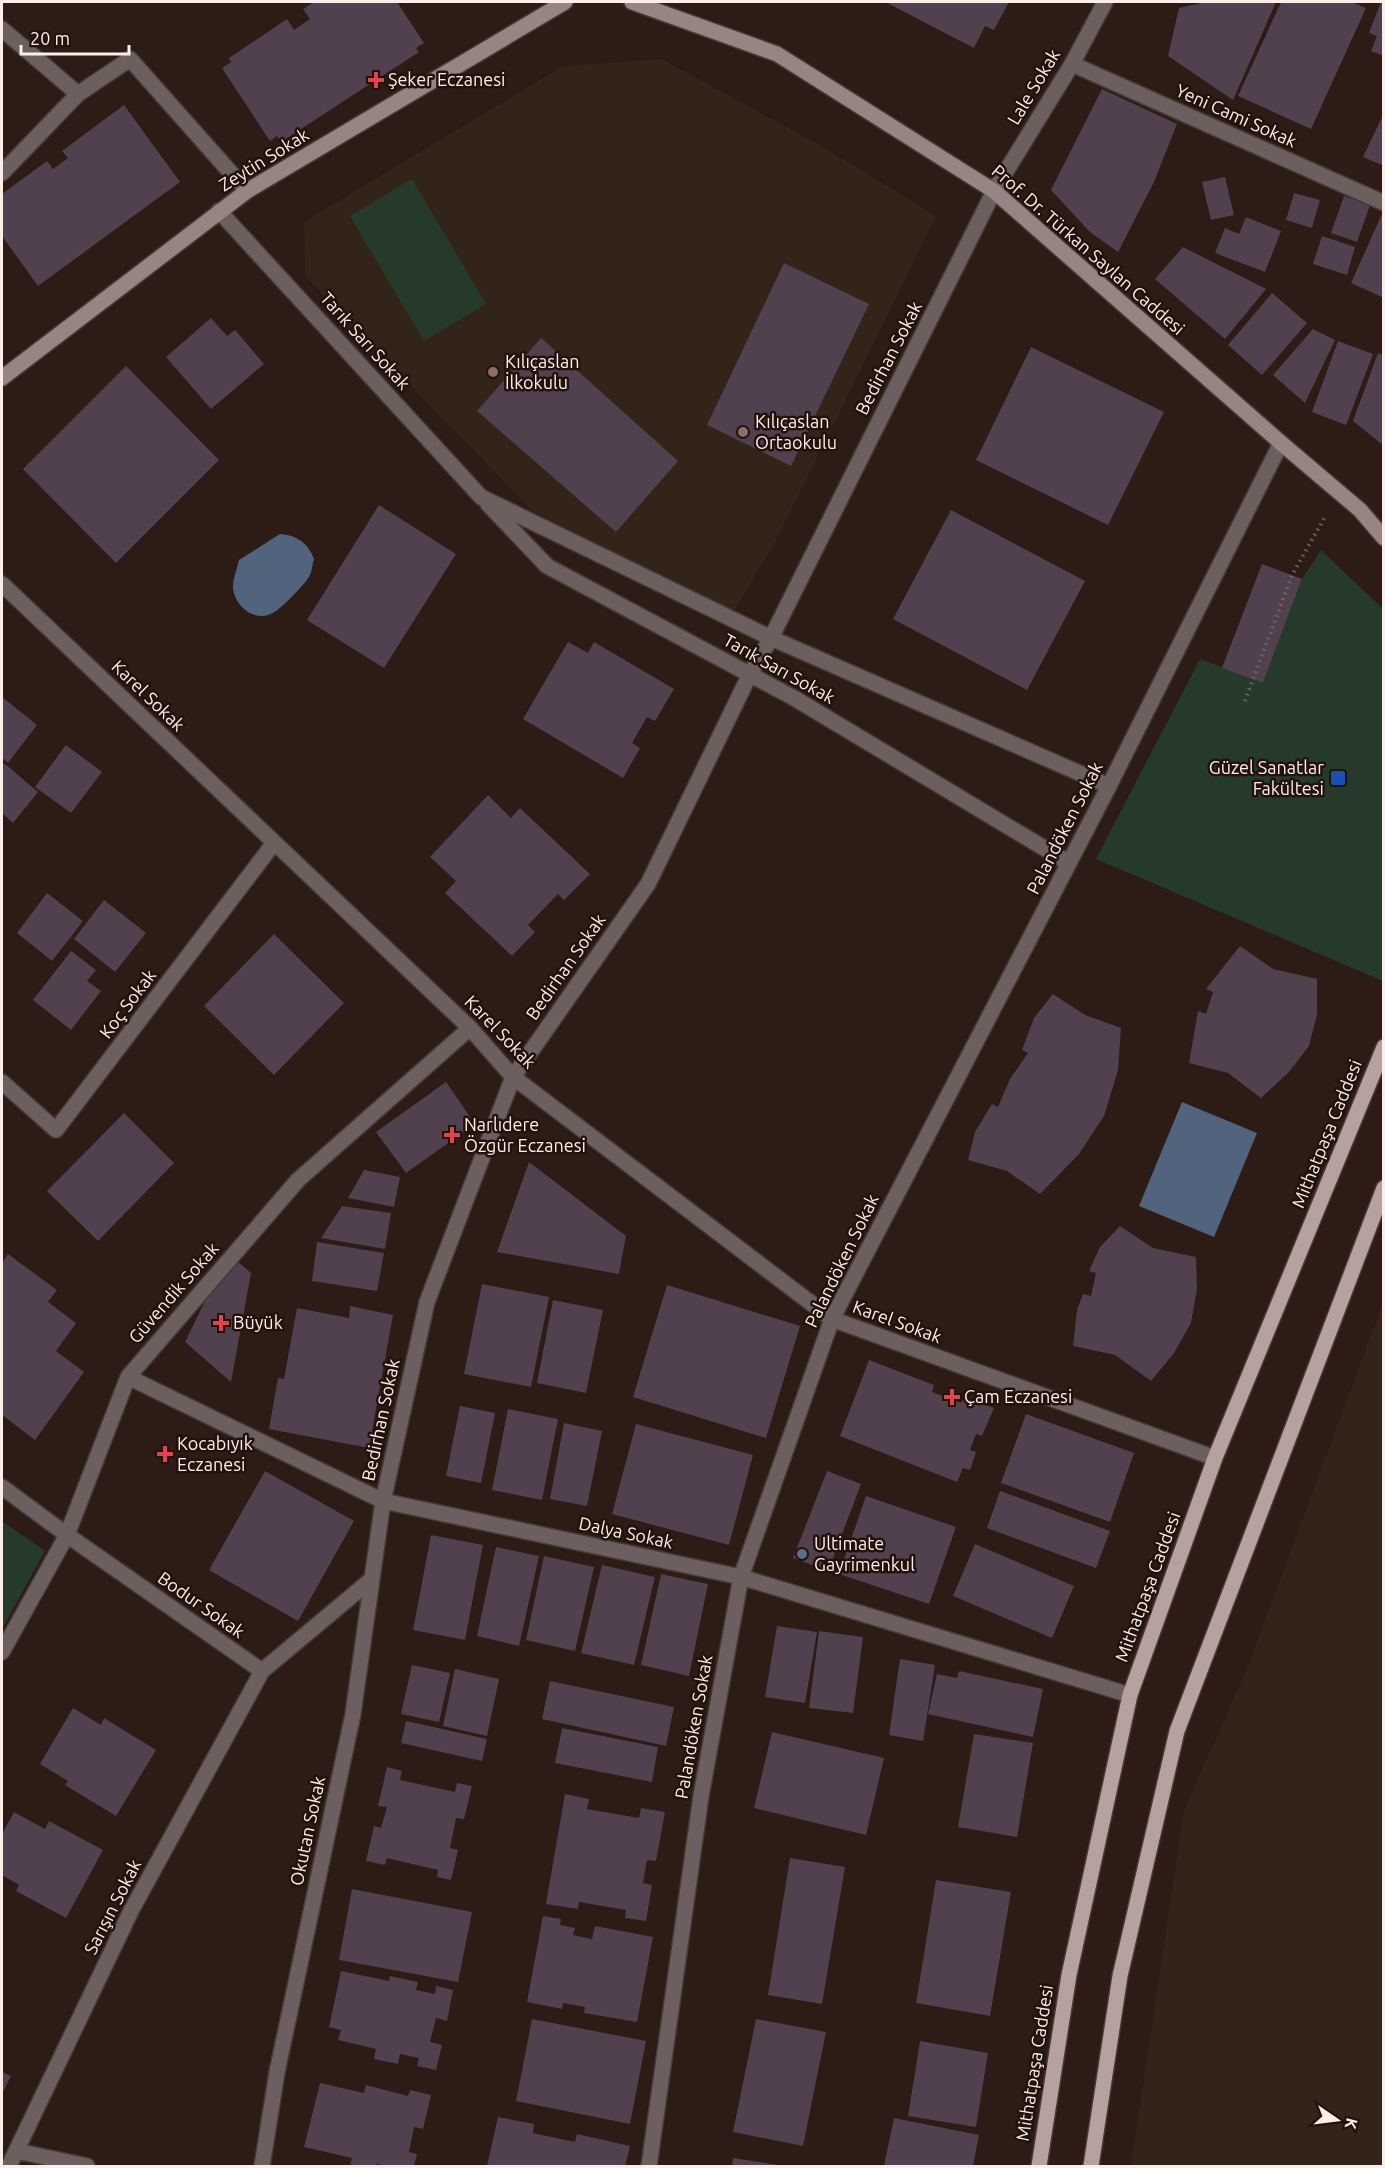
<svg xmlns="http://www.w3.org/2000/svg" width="1385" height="2168" viewBox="0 0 1385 2168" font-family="Ubuntu,sans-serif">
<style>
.education{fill:#332419}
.green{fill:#263a2c}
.water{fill:#51637d}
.building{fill:#51404e}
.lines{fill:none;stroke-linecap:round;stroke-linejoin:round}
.street-casing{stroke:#4a3933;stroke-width:18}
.secondary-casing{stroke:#4a3933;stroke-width:18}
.primary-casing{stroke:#4a3933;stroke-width:18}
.path{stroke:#766660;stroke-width:4;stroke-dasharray:1.5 4.5;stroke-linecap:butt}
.street{stroke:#6b605f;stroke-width:15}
.secondary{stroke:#968583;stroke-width:15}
.primary{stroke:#b7a19e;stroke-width:15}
.health-dot{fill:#e0444e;stroke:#23120c;stroke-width:2}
.education-dot{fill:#8d6e63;stroke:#23120c;stroke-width:2}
.transit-dot{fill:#1a4fb4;stroke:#23120c;stroke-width:2}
.service-dot{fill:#5c6f8a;stroke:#23120c;stroke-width:2}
.labels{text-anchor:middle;stroke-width:5;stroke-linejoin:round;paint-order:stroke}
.poi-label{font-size:18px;fill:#fbeee9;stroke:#23120c;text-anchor:start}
.street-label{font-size:18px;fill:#fbeee9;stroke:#23120c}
</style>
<rect width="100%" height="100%" fill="#2d1b15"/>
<path class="education" d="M 662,59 L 825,148 L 936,216 L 777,539 L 733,613 L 532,511 L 305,276 L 304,222 L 563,66 Z
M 1383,1303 L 1383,2166 L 1131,2166 L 1184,1810 L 1244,1676 Z"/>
<path class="green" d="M 412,179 L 486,304 L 424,341 L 350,216 Z
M 1321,550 L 1383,609 L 1383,981 L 1096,859 L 1200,659 L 1263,683 L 1302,579 Z
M 2,1521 L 45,1551 L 2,1629 Z"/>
<path class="water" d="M 280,534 C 297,535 308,543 314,559 C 312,565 312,572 309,577 C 303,586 282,608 273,613 C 255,623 234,606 233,587 C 233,578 237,569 239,560 Z
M 1182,1102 L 1257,1133 L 1214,1237 L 1139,1206 Z"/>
<path class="building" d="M 314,2 L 397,2 L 424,43 L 416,48 L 419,52 L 281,142 L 277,136 L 270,141 L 222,68 L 231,62 L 229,58 L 287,19 L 294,30 L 310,19 L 303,9 Z
M 890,2 L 1009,2 L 994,30 L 985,26 L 974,48 L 889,4 Z
M 1206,2 L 1276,2 L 1233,100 L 1168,56 L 1179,8 Z
M 1281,2 L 1352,2 L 1366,8 L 1311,129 L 1238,96 Z
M 1381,2 L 1384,2 L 1384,56 L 1371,51 L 1377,36 L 1369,33 Z
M 1102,89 L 1177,124 L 1154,182 L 1118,252 L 1090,232 L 1051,190 Z
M 124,105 L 180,182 L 38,286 L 2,236 L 2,194 L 47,161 L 53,169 L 68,158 L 62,151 Z
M 1384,113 L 1384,166 L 1363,157 Z
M 1225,177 L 1234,215 L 1211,220 L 1202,182 Z
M 1294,193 L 1320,200 L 1312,228 L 1286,220 Z
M 1344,196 L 1370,205 L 1357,242 L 1331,233 Z
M 1382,214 L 1384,215 L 1384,298 L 1351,283 Z
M 1246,217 L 1281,231 L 1265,272 L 1215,253 L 1225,228 L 1239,234 Z
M 1322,236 L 1355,247 L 1347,275 L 1313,264 Z
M 1183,247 L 1266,289 L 1225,339 L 1155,279 Z
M 784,263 L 869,304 L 791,466 L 707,425 Z
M 1272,293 L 1307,323 L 1262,375 L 1228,345 Z
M 211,318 L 227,336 L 235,330 L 264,364 L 211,409 L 166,357 Z
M 1313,329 L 1335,340 L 1305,403 L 1273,375 Z
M 541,338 L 678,461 L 616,532 L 477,411 Z
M 1338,341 L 1373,354 L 1346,425 L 1312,412 Z
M 1031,347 L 1164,412 L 1108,525 L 976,460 Z
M 1378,353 L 1384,356 L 1384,446 L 1353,421 Z
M 126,366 L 219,460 L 116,563 L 23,469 Z
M 379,505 L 456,554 L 384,668 L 307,620 Z
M 951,510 L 1085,581 L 1027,690 L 893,619 Z
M 1262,564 L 1302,579 L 1263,683 L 1222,668 Z
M 568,642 L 588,653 L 594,642 L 674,689 L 655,721 L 647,717 L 632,743 L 640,748 L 623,778 L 523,719 Z
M 2,697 L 37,725 L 8,763 L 2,758 Z
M 66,745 L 102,772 L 71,813 L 35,787 Z
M 4,763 L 38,792 L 13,823 L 2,813 L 2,766 Z
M 488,795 L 511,818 L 520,808 L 590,874 L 564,900 L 558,894 L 528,925 L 535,932 L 512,956 L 445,893 L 456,881 L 430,857 Z
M 47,893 L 83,921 L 52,961 L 17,933 Z
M 104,900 L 146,933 L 115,972 L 74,939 Z
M 274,934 L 344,1003 L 274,1075 L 204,1006 Z
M 1240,946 L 1273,969 L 1317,979 L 1317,1014 L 1309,1046 L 1288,1073 L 1261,1098 L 1228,1073 L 1189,1063 L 1198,1011 L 1206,1014 L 1213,992 L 1206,989 Z
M 71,951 L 96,970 L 87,981 L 101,991 L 71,1030 L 33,1000 Z
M 1053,994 L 1085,1015 L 1121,1028 L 1118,1070 L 1104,1116 L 1079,1154 L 1040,1194 L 1007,1171 L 968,1160 L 975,1132 L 992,1104 L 998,1107 L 1010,1079 L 1028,1053 L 1022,1050 L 1034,1018 Z
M 446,1082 L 475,1124 L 406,1173 L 376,1132 Z
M 124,1113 L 174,1163 L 98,1241 L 47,1191 Z
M 529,1162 L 626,1236 L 619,1274 L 497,1252 Z
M 364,1170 L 400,1177 L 394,1207 L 348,1198 Z
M 342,1206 L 391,1213 L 385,1249 L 321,1238 Z
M 1120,1226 L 1153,1248 L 1196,1257 L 1197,1289 L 1191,1323 L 1174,1353 L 1151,1381 L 1115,1355 L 1073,1346 L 1077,1310 L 1083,1294 L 1091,1296 L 1096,1273 L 1089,1271 L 1100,1247 Z
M 317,1242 L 384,1253 L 377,1291 L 312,1281 Z
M 8,1254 L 57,1290 L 48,1302 L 76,1323 L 56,1351 L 84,1372 L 35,1440 L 2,1415 L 2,1263 Z
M 238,1262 L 251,1273 L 231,1382 L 185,1342 L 205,1301 Z
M 482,1284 L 549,1297 L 531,1387 L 464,1374 Z
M 667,1285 L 800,1326 L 766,1438 L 633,1397 Z
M 553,1300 L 603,1310 L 586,1393 L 537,1383 Z
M 350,1306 L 393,1315 L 369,1448 L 269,1429 L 278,1378 L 284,1379 L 297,1308 L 349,1318 Z
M 869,1360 L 934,1385 L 932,1392 L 961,1403 L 964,1397 L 994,1408 L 982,1436 L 976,1434 L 970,1450 L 976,1452 L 970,1470 L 963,1468 L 957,1482 L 840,1436 Z
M 460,1406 L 495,1413 L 481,1483 L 446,1476 Z
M 508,1409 L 558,1419 L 542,1500 L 492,1490 Z
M 1026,1414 L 1134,1453 L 1110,1522 L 1001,1483 Z
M 564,1423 L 602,1431 L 587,1506 L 550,1499 Z
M 636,1424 L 753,1455 L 729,1545 L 612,1514 Z
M 265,1471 L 354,1521 L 298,1621 L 209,1570 Z
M 827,1471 L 861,1484 L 828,1571 L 793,1558 Z
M 1000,1491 L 1110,1531 L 1096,1568 L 987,1528 Z
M 866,1496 L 956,1527 L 929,1604 L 839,1574 Z
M 431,1535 L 483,1545 L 465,1640 L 413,1630 Z
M 975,1544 L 1074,1586 L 1052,1638 L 953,1596 Z
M 496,1547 L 539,1556 L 519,1646 L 477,1636 Z
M 544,1556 L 594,1567 L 575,1651 L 526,1640 Z
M 602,1565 L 655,1577 L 634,1665 L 581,1653 Z
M 661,1574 L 708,1584 L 689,1676 L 641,1665 Z
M 777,1626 L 817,1632 L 805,1703 L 765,1697 Z
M 819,1631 L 863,1637 L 853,1713 L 809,1708 Z
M 900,1659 L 935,1665 L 923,1741 L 889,1735 Z
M 412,1665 L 450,1673 L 439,1722 L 401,1714 Z
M 455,1669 L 499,1679 L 487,1736 L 443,1726 Z
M 959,1671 L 1043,1689 L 1033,1737 L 928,1714 L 937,1674 L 957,1678 Z
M 550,1681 L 674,1707 L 666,1746 L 542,1719 Z
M 73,1708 L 101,1725 L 104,1718 L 156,1750 L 116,1816 L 65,1785 L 68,1781 L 40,1764 Z
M 406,1721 L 487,1739 L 482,1761 L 401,1743 Z
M 562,1728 L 658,1747 L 652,1782 L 555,1763 Z
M 772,1732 L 884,1758 L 866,1835 L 754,1808 Z
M 974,1734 L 1033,1743 L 1017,1837 L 958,1827 Z
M 387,1767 L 402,1771 L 400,1780 L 455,1792 L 457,1783 L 472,1786 L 464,1819 L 456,1818 L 450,1848 L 458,1850 L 451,1880 L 437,1877 L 438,1870 L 387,1858 L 385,1865 L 366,1861 L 374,1826 L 381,1828 L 387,1807 L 378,1806 Z
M 565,1794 L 589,1799 L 587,1809 L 639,1818 L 641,1808 L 665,1812 L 656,1861 L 647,1860 L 643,1883 L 652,1885 L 646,1921 L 625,1918 L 626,1910 L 579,1902 L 578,1909 L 546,1904 Z
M 14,1812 L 45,1829 L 49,1821 L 103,1850 L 66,1918 L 16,1891 L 19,1885 L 2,1875 L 2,1834 Z
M 790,1858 L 845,1867 L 822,2004 L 768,1995 Z
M 936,1880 L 1011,1892 L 990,2016 L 916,2003 Z
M 352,1889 L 472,1912 L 458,1982 L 339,1960 Z
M 543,1916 L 561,1919 L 560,1925 L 575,1928 L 573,1935 L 592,1939 L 595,1926 L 653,1937 L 637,2022 L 584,2013 L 585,2007 L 563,2003 L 562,2009 L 527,2002 Z
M 341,1971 L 389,1981 L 390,1976 L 418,1982 L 416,1990 L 435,1994 L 436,1986 L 453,1990 L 447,2021 L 436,2018 L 430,2042 L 442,2045 L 436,2070 L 417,2066 L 419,2058 L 400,2054 L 398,2064 L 374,2059 L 376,2049 L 338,2040 L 341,2030 L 329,2027 Z
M 532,2019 L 646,2041 L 630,2124 L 516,2101 Z
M 756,2019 L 826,2032 L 803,2146 L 733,2132 Z
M 920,2041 L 988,2053 L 976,2127 L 908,2116 Z
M 2,2072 L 11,2076 L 2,2094 Z
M 320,2083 L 364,2093 L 366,2085 L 408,2096 L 410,2090 L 431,2095 L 423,2129 L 414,2127 L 409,2152 L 417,2154 L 414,2166 L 388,2166 L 376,2164 L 375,2166 L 350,2166 L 352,2158 L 304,2147 Z
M 498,2117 L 534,2124 L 533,2133 L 575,2142 L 577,2134 L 630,2146 L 625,2166 L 487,2166 Z
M 894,2118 L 979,2135 L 973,2166 L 884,2166 Z
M 733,2158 L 778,2165 L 778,2166 L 732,2166 Z"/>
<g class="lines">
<g class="street-casing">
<path id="street" d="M 2,29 L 78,94 L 130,59 L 247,191
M 1072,64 L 1384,203
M 2,173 L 78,94
M 219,211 L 481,497 L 771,638 L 1109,786
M 488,504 L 547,566 L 794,698 L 1069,863
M 2,584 L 470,1028 L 513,1077 L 832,1319 L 1215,1458
M 2,1082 L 56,1130 L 274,843
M 128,1377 L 383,1501 L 741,1577 L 1130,1695
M 2,1487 L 67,1535 L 262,1671 L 372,1579
M 2,1652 L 67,1535 L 128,1377 L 298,1180 L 470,1028
M 17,2151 L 87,2166
M 9,2166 L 131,1911 L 262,1671
M 262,2166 L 277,2072 L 353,1714 L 383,1501 L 427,1302 L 513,1077 L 648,884 L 750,674 L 771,638 L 994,191 L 1072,64 L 1105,2
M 649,2166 L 701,1796 L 741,1577 L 832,1319 L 1109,786 L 1281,443"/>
</g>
<g class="secondary-casing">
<path id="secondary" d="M 632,2 L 777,54 L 994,191 L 1281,443 L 1360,510 L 1384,538
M 2,378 L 247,191 L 565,2"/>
</g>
<g class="primary-casing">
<path id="primary" d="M 1039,2166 L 1069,1975 L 1130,1695 L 1215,1458 L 1384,1047
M 1091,2166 L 1120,1976 L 1177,1731 L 1384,1188"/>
</g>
<path class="path" d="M 1245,701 L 1292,575 L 1326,515"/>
<use href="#street" class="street"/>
<use href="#secondary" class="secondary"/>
<use href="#primary" class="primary"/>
</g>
<g class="health-dot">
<path d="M373 71h6v6h6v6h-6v6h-6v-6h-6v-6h6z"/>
<path d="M449 1126h6v6h6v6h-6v6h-6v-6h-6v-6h6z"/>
<path d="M218 1314h6v6h6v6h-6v6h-6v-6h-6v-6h6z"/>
<path d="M949 1388h6v6h6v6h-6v6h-6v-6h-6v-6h6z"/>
<path d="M162 1445h6v6h6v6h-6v6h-6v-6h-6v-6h6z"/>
</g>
<g class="education-dot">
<circle cx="493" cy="372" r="6"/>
<circle cx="743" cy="432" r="6"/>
</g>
<rect class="transit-dot" x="1330" y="770" width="16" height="16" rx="3"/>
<circle class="service-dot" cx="802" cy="1554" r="6"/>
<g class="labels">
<g class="poi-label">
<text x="388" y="86">Şeker Eczanesi</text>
<text x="505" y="368">Kılıçaslan<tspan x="505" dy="21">İlkokulu</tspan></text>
<text x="755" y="428">Kılıçaslan<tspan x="755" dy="21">Ortaokulu</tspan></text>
<text x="1324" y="774" text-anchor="end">Güzel Sanatlar<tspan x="1324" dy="21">Fakültesi</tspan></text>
<text x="464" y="1131">Narlıdere<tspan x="464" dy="21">Özgür Eczanesi</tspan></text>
<text x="233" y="1329">Büyük</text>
<text x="964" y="1403">Çam Eczanesi</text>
<text x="177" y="1450">Kocabıyık<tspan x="177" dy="21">Eczanesi</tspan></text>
<text x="814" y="1550">Ultimate<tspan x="814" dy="21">Gayrimenkul</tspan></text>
</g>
<g class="street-label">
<text transform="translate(1034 87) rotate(-59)" y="6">Lale Sokak</text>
<text transform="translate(1236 116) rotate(24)" y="6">Yeni Cami Sokak</text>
<text transform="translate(264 160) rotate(-32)" y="6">Zeytin Sokak</text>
<text transform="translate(1088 250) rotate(41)" y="6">Prof. Dr. Türkan Saylan Caddesi</text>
<text transform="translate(365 341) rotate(48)" y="6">Tarık Sarı Sokak</text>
<text transform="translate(889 358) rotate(-63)" y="6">Bedirhan Sokak</text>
<text transform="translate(779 669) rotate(29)" y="6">Tarık Sarı Sokak</text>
<text transform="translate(148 696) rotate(44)" y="6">Karel Sokak</text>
<text transform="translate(1065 828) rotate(-63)" y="6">Palandöken Sokak</text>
<text transform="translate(566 967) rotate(-55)" y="6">Bedirhan Sokak</text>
<text transform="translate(128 1004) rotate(-53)" y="6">Koç Sokak</text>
<text transform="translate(500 1032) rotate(46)" y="6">Karel Sokak</text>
<text transform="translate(1327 1134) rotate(-68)" y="6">Mithatpaşa Caddesi</text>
<text transform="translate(842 1261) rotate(-64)" y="6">Palandöken Sokak</text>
<text transform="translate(174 1293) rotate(-49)" y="6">Güvendik Sokak</text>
<text transform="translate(897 1322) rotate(20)" y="6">Karel Sokak</text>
<text transform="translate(381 1420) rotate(-78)" y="6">Bedirhan Sokak</text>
<text transform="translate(626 1533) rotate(12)" y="6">Dalya Sokak</text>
<text transform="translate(1148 1587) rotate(-70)" y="6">Mithatpaşa Caddesi</text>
<text transform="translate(201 1605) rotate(35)" y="6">Bodur Sokak</text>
<text transform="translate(694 1727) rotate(-80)" y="6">Palandöken Sokak</text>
<text transform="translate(308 1831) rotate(-78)" y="6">Okutan Sokak</text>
<text transform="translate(113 1907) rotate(-63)" y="6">Sarışın Sokak</text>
<text transform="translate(1035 2063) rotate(-81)" y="6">Mithatpaşa Caddesi</text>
</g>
</g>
<rect width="1385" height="2168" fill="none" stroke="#fbeee9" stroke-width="6"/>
<g transform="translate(1337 2120) rotate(104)" stroke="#23120c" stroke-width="4.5" paint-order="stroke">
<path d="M0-4.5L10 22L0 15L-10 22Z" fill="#fbeee9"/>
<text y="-9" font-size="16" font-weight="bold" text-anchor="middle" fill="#fbeee9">K</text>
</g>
<path d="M21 45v9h108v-9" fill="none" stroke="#fbeee9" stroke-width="3"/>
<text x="30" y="45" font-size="18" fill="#fbeee9" stroke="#23120c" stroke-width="4.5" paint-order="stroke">20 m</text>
</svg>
